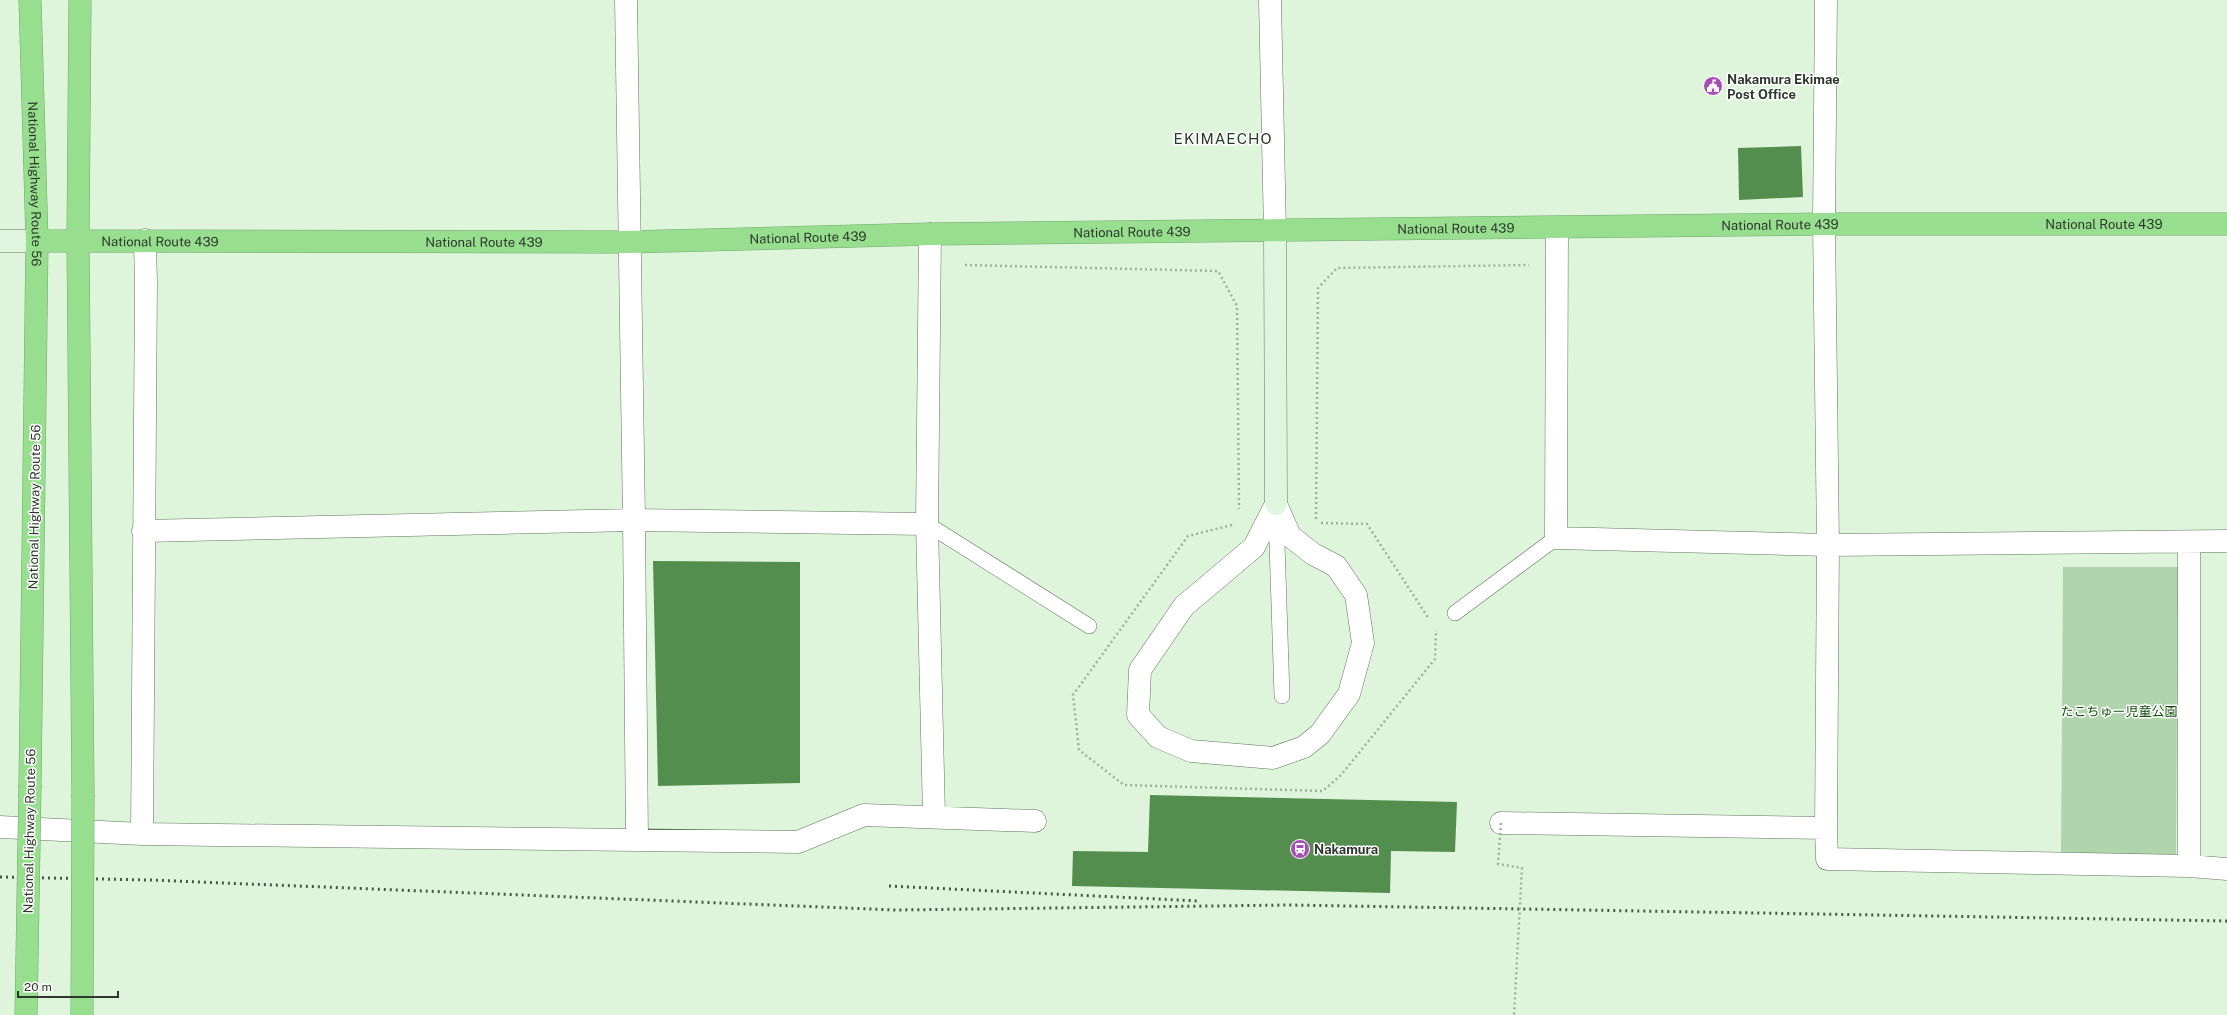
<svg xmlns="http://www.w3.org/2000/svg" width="2227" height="1015" viewBox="0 0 2227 1015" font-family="'Public Sans','Noto Sans JP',sans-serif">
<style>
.green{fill:#b0d4ab}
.building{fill:#548e4e}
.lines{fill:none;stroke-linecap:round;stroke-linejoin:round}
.lane-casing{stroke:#61755e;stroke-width:16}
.street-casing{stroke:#61755e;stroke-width:23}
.secondary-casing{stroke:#61755e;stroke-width:23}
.highway-casing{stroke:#72a46d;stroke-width:23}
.path{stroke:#9fb19d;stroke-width:2.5;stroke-dasharray:2 3;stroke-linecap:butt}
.lane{stroke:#fff;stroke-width:15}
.street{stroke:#fff;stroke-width:22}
.secondary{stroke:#e0f5dd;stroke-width:22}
.highway{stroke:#97df8f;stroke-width:22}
.rail{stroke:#495548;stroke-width:3;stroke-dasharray:2 4;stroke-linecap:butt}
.highway-bridge-casing{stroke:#72a46d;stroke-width:23;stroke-linecap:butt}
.path-bridge{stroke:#9fb19d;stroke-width:2.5;stroke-dasharray:2 3;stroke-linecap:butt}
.highway-bridge{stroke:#97df8f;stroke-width:22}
.labels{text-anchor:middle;stroke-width:3;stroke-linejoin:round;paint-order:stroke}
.poi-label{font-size:13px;font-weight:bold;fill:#2e372d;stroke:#fff;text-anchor:start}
.street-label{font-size:13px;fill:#2e372d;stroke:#fff}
.park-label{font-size:13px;fill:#14510e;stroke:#fff}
.quarter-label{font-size:15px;letter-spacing:1px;fill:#2e372d;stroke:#fff}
</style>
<rect width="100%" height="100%" fill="#def5db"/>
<path class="green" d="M 2063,567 L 2178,567 L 2176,856 L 2061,855 Z"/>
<path class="building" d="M 1801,146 L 1803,197 L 1739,200 L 1738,148 Z
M 653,561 L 800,562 L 800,783 L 658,786 Z
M 1150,795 L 1457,802 L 1455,852 L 1391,851 L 1390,893 L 1072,886 L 1073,851 L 1148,852 Z"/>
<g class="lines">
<g class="lane-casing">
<path id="lane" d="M 1276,513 L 1282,696
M 927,524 L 1089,626
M 1455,613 L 1556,538"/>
</g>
<g class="street-casing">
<path id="street" d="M 626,0 L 634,520 L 637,840
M 1270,0 L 1275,232
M 1826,0 L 1824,224 L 1828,545 L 1826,828
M 1557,228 L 1556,538 L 1828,545 L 2227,541
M 930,234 L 927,524 L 934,816
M 1276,504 L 1290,536 L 1313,554 L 1336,566 L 1356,595 L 1363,643 L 1349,694 L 1320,734 L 1304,747 L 1273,758 L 1191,751 L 1158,737 L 1138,715 L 1140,670 L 1184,606 L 1254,547 Z
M 143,531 L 634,520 L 927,524
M 1501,823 L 1826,828 L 1827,859 L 2189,866 L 2227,869
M 0,827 L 142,834 L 798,842 L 864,815 L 1035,821
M 142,834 L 146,283 L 145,240
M 2189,866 L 2189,542"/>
</g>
<g class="secondary-casing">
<path id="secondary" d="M 1275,232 L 1276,504
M 0,241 L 37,241"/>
</g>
<g class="highway-casing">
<g id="highway">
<path id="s1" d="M 30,0 L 37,241 L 30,785"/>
<path d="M 80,0 L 78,240 L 83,795"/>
<path id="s2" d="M 37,241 L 628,242 L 930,234 L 1824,224 L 2227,224"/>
</g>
</g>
<path class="path" d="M 965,265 L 1218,271 L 1237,306 L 1239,509
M 1316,519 L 1318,288 L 1337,268 L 1529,265
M 1321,523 L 1367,524 L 1429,619
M 1232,525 L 1188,536 L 1073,695 L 1079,750 L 1124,785 L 1323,791 L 1341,775 L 1435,659 L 1436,630"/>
<use href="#lane" class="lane"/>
<use href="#street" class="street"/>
<use href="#secondary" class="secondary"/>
<use href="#highway" class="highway"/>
<path class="rail" d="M 0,877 L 149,880 L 896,910 L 1289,905 L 2227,921
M 889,886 L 1199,901"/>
<g class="highway-bridge-casing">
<path id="highway-bridge" d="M 26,1015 L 30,785
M 82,1015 L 83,795"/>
</g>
<path class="path-bridge" d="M 1501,823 L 1498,864 L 1522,868 L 1514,1015"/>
<use href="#highway-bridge" class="highway-bridge"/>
</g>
<defs>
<g id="civic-disc" transform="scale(1)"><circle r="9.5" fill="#a84cb6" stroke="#fff"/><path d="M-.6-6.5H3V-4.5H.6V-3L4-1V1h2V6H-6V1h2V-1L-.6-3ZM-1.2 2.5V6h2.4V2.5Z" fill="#fff"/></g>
<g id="station-disc" transform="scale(1)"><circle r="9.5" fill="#a84cb6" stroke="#fff"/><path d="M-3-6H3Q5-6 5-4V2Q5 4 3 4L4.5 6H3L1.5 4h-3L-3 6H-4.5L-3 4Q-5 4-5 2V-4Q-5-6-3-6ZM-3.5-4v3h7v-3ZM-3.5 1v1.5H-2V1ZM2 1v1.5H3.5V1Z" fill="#fff"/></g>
</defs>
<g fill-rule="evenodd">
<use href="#civic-disc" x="1713" y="86"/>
<use href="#station-disc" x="1300" y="849"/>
</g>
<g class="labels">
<g class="poi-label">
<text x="1727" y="84">Nakamura Ekimae<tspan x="1727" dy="15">Post Office</tspan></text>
<text x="1314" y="854">Nakamura</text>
</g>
<g class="street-label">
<text dy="5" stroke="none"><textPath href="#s1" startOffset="184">National Highway Route 56</textPath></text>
<text dy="5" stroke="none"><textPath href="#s2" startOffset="2067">National Route 439</textPath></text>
<text dy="5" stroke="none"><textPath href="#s2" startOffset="1743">National Route 439</textPath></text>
<text dy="5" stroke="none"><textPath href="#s2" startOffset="1419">National Route 439</textPath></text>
<text dy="5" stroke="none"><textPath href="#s2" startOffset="1095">National Route 439</textPath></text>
<text dy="5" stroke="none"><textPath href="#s2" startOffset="771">National Route 439</textPath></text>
<text dy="5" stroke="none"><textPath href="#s2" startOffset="123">National Route 439</textPath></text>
<text dy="5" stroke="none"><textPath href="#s2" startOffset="447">National Route 439</textPath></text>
<text transform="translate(34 507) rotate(-89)" y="5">National Highway Route 56</text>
<text transform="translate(29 831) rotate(-89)" y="5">National Highway Route 56</text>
</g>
<g class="park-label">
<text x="2119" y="716">たこちゅー児童公園</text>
</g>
<g class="quarter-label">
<text x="1223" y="144">EKIMAECHO</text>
</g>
</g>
<path d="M18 991v6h100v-6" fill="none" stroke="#2e372d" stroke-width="2"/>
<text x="24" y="991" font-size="12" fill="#2e372d" stroke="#ffffff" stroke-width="3" paint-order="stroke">20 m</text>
</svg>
